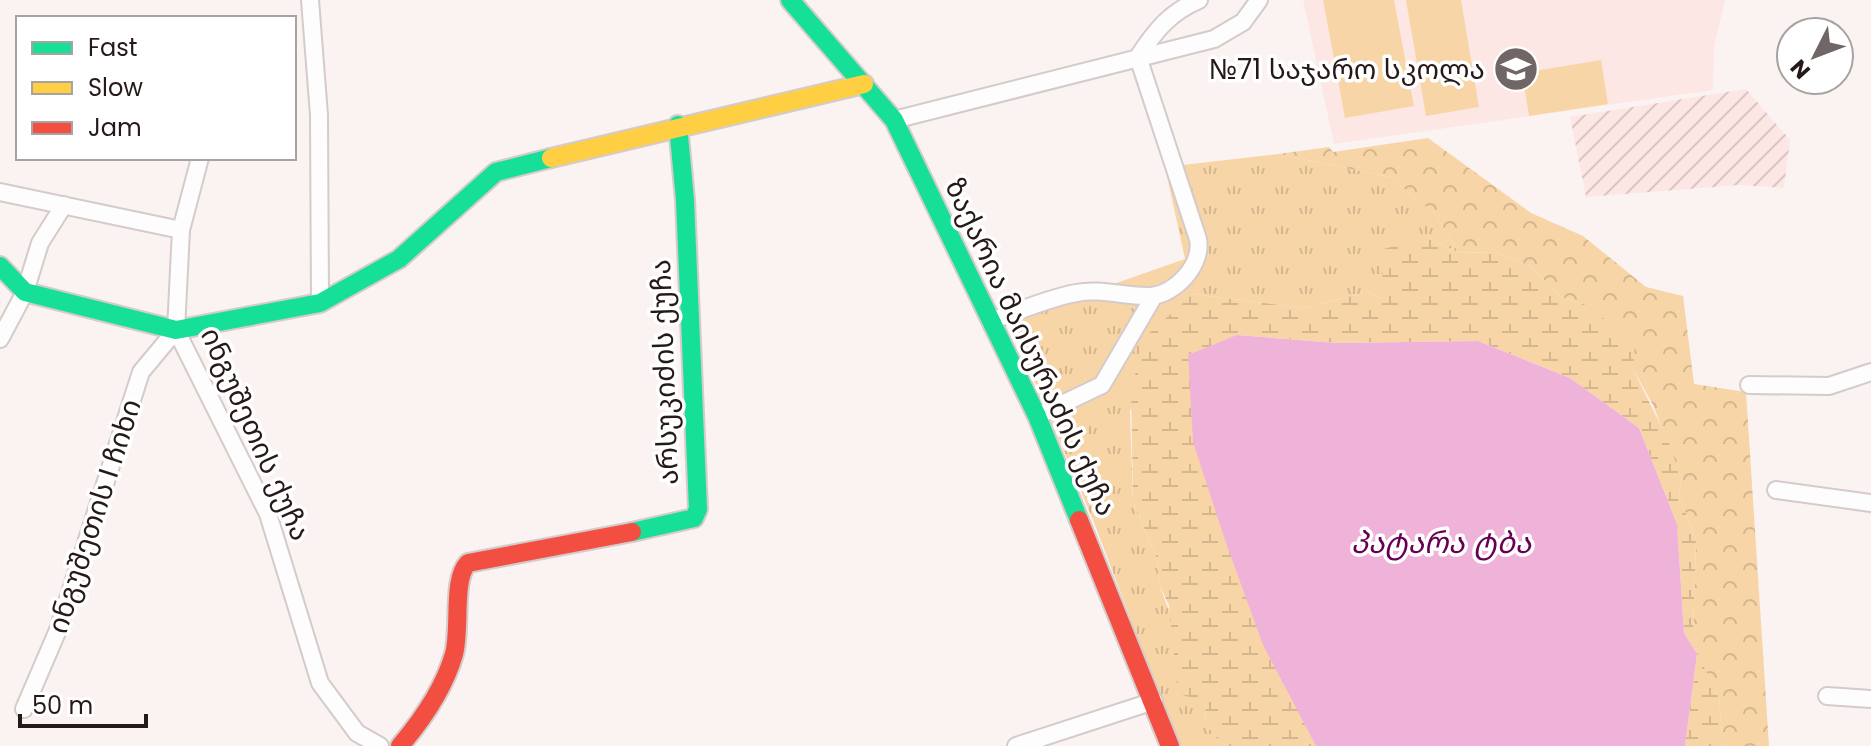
<svg xmlns="http://www.w3.org/2000/svg" width="1871" height="746" viewBox="0 0 1871 746" font-family="Poppins,'Noto Sans Georgian',sans-serif">
<style>
.built{fill:#fde7e5}
.industrial{fill:url(#industrial-furrows)}
.grass{fill:url(#grass-tufts)}
.forest{fill:url(#forest-crowns)}
.wetland{fill:url(#wetland-marsh)}
.pitch{fill:#f8d5a7}
.water{fill:#efb3da}
.lines{fill:none;stroke-linecap:round;stroke-linejoin:round}
.street-casing{stroke:#d4cbca;stroke-width:20}
.fast-casing{stroke:#d4cbca;stroke-width:22}
.slow-casing{stroke:#d4cbca;stroke-width:22}
.jam-casing{stroke:#d4cbca;stroke-width:22}
.street{stroke:#fefdfd;stroke-width:16}
.fast{stroke:#16e098;stroke-width:18}
.slow{stroke:#ffcf43;stroke-width:18}
.jam{stroke:#f24e42;stroke-width:18}
.labels{text-anchor:middle;stroke-width:7;stroke-linejoin:round;paint-order:stroke}
.poi-label{font-size:28px;fill:#261a19;stroke:#fff;text-anchor:end}
.street-label{font-size:28px;fill:#261a19;stroke:#fff}
.water-label{font-size:30px;font-style:italic;fill:#670053;stroke:#fff}
</style>
<defs>
<pattern id="industrial-furrows" width="10" height="10" patternUnits="userSpaceOnUse" patternTransform="scale(2)"><rect width="10" height="10" fill="#fde7e5"/><path d="M-1 1l2-2M0 10L10 0M9 11l2-2" fill="none" stroke="#d9c6c4"/></pattern>
<pattern id="grass-tufts" width="24" height="20" patternUnits="userSpaceOnUse" patternTransform="scale(2)"><rect width="24" height="20" fill="#f8d5a7"/><path d="M3 7l-1-3M5 7V3M7 7l1-3M15 17l-1-3M17 17v-4M19 17l1-3" fill="none" stroke="#d4b68f"/></pattern>
<pattern id="forest-crowns" width="20" height="18" patternUnits="userSpaceOnUse" patternTransform="scale(2)"><rect width="20" height="18" fill="#f8d5a7"/><path d="M2 6a3 3 0 1 1 6 0M12 15a3 3 0 1 1 6 0" fill="none" stroke="#d4b68f"/></pattern>
<pattern id="wetland-marsh" width="20" height="14" patternUnits="userSpaceOnUse" patternTransform="scale(2)"><rect width="20" height="14" fill="#f8d5a7"/><path d="M1 5h8M5 5V1M11 12h8M15 12V8" fill="none" stroke="#d4b68f"/></pattern>
</defs>
<rect width="100%" height="100%" fill="#faf3f2"/>
<path class="built" d="M 1303,0 L 1725,0 L 1714,48 L 1713,90 L 1334,144 Z"/>
<path class="industrial" d="M 1746,89 L 1790,140 L 1784,188 L 1740,185 L 1586,197 L 1570,117 Z"/>
<path class="grass" d="M 1278,154 L 1390,177 L 1435,214 L 1459,253 L 1428,237 L 1385,301 L 1368,292 L 1304,308 L 1193,294 L 1130,411 L 1133,501 L 1157,559 L 1159,585 L 1205,701 L 1206,728 L 1226,746 L 1179,746 L 1093,520 L 1007,317 L 1022,316 L 1185,259 L 1165,167 Z"/>
<path class="forest" d="M 1428,138 L 1531,213 L 1583,236 L 1646,287 L 1683,296 L 1694,384 L 1746,392 L 1769,746 L 1723,746 L 1719,698 L 1697,654 L 1693,633 L 1696,539 L 1679,497 L 1681,477 L 1653,405 L 1633,369 L 1584,304 L 1561,297 L 1530,266 L 1494,252 L 1459,253 L 1435,214 L 1390,177 L 1278,154 L 1329,147 L 1333,152 Z"/>
<path class="wetland" d="M 1428,237 L 1459,253 L 1494,252 L 1530,266 L 1561,297 L 1584,304 L 1635,342 L 1633,369 L 1667,438 L 1681,477 L 1679,497 L 1696,539 L 1693,633 L 1698,655 L 1719,698 L 1723,746 L 1685,746 L 1697,654 L 1684,633 L 1677,524 L 1639,428 L 1570,378 L 1478,341 L 1336,343 L 1237,335 L 1317,746 L 1226,746 L 1206,729 L 1205,701 L 1178,694 L 1169,605 L 1159,585 L 1157,559 L 1133,501 L 1131,389 L 1146,336 L 1193,294 L 1304,308 L 1368,292 L 1385,301 L 1380,250 Z"/>
<path class="pitch" d="M 1323,0 L 1394,0 L 1414,106 L 1345,118 Z
M 1406,0 L 1461,0 L 1479,107 L 1426,116 Z
M 1601,60 L 1608,104 L 1529,116 L 1522,73 Z"/>
<path class="water" d="M 1237,335 L 1336,343 L 1478,341 L 1570,378 L 1639,428 L 1677,524 L 1684,633 L 1697,654 L 1685,746 L 1316,746 L 1263,645 L 1226,543 L 1193,442 L 1188,355 Z"/>
<g class="lines">
<g class="street-casing">
<path id="street" d="M 310,0 L 319,115 L 320,303
M 894,120 L 1214,39 L 1243,22 L 1259,0
M 200,158 L 181,230 L 176,330 L 268,514 L 320,683 L 357,733 L 380,746
M 0,192 L 181,230
M 993,320 C 1020,311 1048,298 1076,293 C 1101,288 1126,297 1151,296 C 1176,294 1203,264 1198,239 L 1138,57 C 1155,31 1170,12 1199,0
M 0,339 L 25,292 L 40,243 L 64,205
M 1749,385 L 1829,386 L 1871,372
M 1037,416 L 1102,385 L 1154,296
M 1776,490 L 1871,503
M 1827,696 L 1871,699
M 24,709 L 58,630 L 141,372 L 176,330
M 1016,746 L 1154,701"/>
</g>
<g class="fast-casing">
<path id="fast" d="M 790,0 L 894,120 L 1037,416 L 1079,520
M 0,266 L 25,292 L 176,330 L 320,303 L 399,259 L 496,172 L 551,158
M 632,532 L 694,518 L 698,509 L 685,200 L 678,125"/>
</g>
<g class="slow-casing">
<path id="slow" d="M 551,158 L 864,84"/>
</g>
<g class="jam-casing">
<path id="jam" d="M 1079,520 L 1170,746
M 400,746 C 423,719 444,689 454,654 C 461,628 452,579 468,563 L 632,532"/>
</g>
<use href="#street" class="street"/>
<use href="#fast" class="fast"/>
<use href="#slow" class="slow"/>
<use href="#jam" class="jam"/>
</g>
<defs>
<g id="school-disc" transform="scale(2.3)"><circle r="9.5" fill="#706665" stroke="#fff"/><path d="M0-5L7-2L0 1L-7-2ZM-4 1L0 2.5L4 1V4Q0 6-4 4Z" fill="#fff"/></g>
</defs>
<g fill-rule="evenodd">
<use href="#school-disc" x="1516" y="69"/>
</g>
<g class="labels">
<g class="poi-label">
<text x="1485" y="79">№71 საჯარო სკოლა</text>
</g>
<g class="street-label">
<text transform="translate(1031 347) rotate(65)" y="10">ზაქარია მაისურაძის ქუჩა</text>
<text transform="translate(664 372) rotate(-92)" y="10">არსუკიძის ქუჩა</text>
<text transform="translate(256 434) rotate(66)" y="10">ინგუშეთის ქუჩა</text>
<text transform="translate(94 516) rotate(-72)" y="10">ინგუშეთის I ჩიხი</text>
</g>
<g class="water-label">
<text x="1441" y="553">პატარა ტბა</text>
</g>
</g>
<rect x="16" y="16" width="280" height="144" fill="#ffffff" stroke="#a8a3a3" stroke-width="2"/>
<rect x="32" y="42" width="40" height="12" fill="#16e098" stroke="#a8a3a3" stroke-width="2"/>
<text x="88" y="56" font-size="24" fill="#261a19">Fast</text>
<rect x="32" y="82" width="40" height="12" fill="#ffcf43" stroke="#a8a3a3" stroke-width="2"/>
<text x="88" y="96" font-size="24" fill="#261a19">Slow</text>
<rect x="32" y="122" width="40" height="12" fill="#f24e42" stroke="#a8a3a3" stroke-width="2"/>
<text x="88" y="136" font-size="24" fill="#261a19">Jam</text>
<g transform="translate(1815 56) rotate(228)"><circle r="38" fill="#ffffff" stroke="#a8a3a3" stroke-width="2"/>
<path d="M0-6L14 30L0 20L-14 30Z" fill="#706665"/>
<text y="-12" font-size="22" font-weight="bold" text-anchor="middle" fill="#261a19">N</text>
</g>
<path d="M20 714v12h126v-12" fill="none" stroke="#261a19" stroke-width="4"/>
<text x="32" y="714" font-size="24" fill="#261a19" stroke="#ffffff" stroke-width="6" paint-order="stroke">50 m</text>
</svg>
